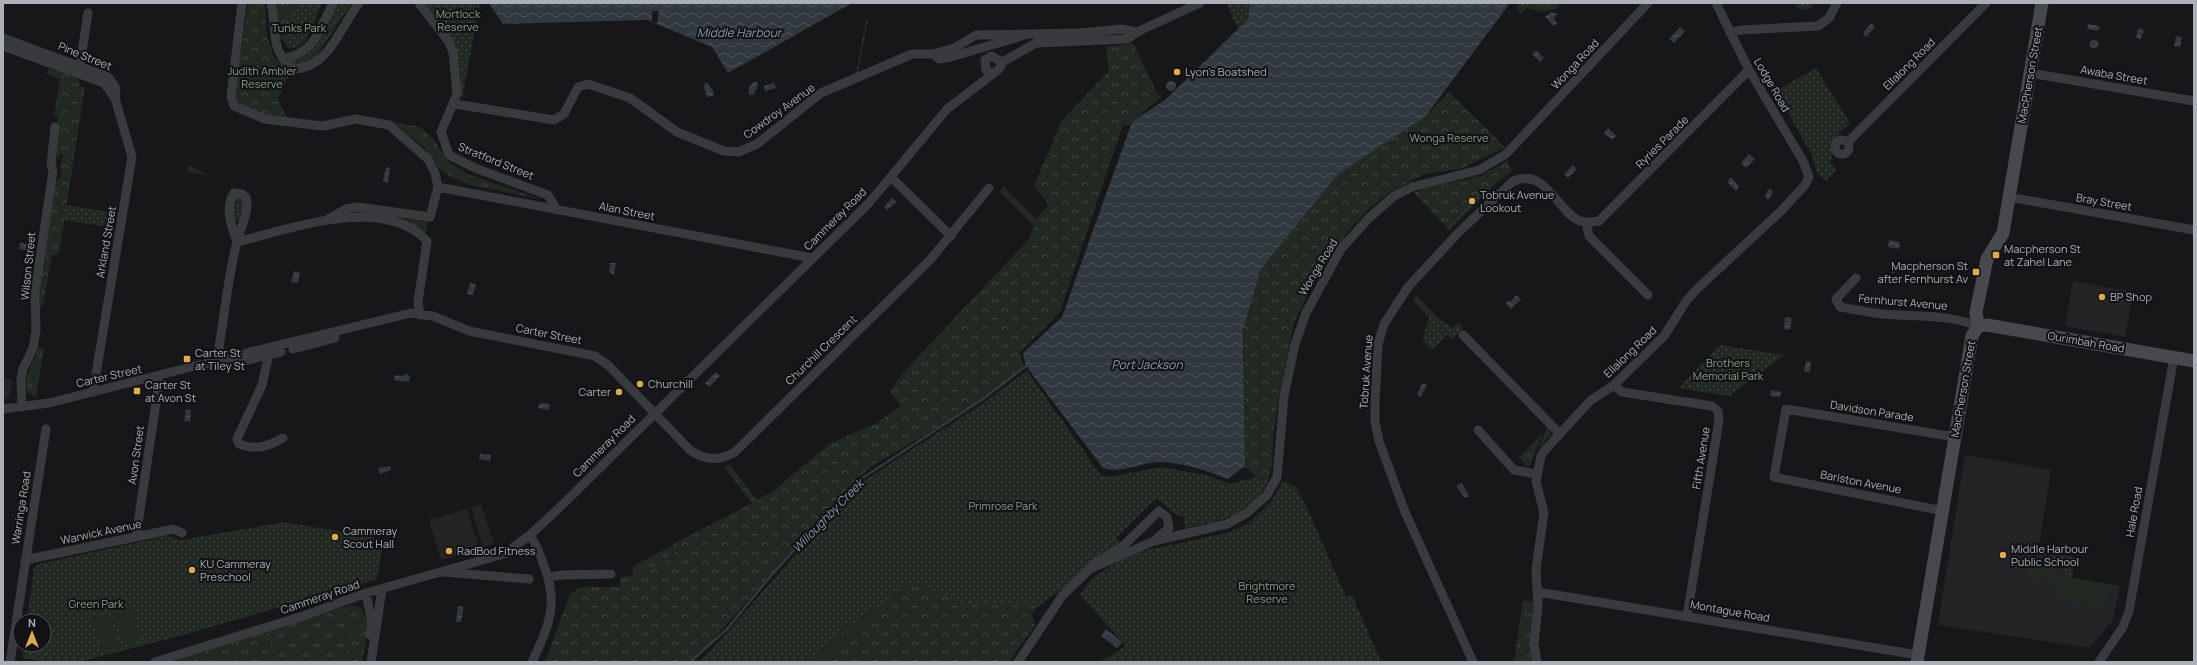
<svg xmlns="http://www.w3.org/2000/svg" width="2197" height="665" viewBox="0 0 2197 665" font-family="Manrope,sans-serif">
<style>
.built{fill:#242426}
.grass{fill:url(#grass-tufts)}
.forest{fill:url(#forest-crowns)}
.park{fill:url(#park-dots)}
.pitch{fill:#222923}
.water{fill:url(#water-waves)}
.pier{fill:#171719}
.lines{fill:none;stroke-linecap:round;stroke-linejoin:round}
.stream{stroke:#31383e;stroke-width:2.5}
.street{stroke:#393a3e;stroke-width:9}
.secondary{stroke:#47494e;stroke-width:13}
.poi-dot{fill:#e0a949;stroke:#121214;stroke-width:1.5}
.labels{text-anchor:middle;stroke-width:4;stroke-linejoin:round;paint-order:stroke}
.park-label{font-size:11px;fill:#84a185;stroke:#121214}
.street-label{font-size:11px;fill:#abafb8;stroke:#121214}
.poi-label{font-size:11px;fill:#abafb8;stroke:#121214;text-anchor:start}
.water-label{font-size:12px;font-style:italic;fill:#869daf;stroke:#121214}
</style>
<defs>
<pattern id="grass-tufts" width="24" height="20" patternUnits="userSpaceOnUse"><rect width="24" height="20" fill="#222923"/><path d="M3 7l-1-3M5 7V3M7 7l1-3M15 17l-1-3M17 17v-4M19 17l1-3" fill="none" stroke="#3f4641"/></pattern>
<pattern id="forest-crowns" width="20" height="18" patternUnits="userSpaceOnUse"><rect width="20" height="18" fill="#222923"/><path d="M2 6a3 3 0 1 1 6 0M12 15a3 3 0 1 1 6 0" fill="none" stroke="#3f4641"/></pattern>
<pattern id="park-dots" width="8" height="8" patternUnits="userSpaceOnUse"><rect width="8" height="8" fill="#222923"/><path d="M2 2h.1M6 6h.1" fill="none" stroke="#3f4641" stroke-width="1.8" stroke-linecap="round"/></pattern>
<pattern id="water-waves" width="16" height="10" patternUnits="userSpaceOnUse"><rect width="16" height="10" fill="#31383e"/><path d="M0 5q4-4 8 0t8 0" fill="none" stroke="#4c5258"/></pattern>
</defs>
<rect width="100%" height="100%" fill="#171719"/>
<path class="built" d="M 2073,281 L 2133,292 L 2125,337 L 2065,326 Z
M 3,378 L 13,380 L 9,398 L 3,399 Z
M 1965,455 L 2051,470 L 2038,551 L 2076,558 L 2072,578 L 2120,586 L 2113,620 L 2089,648 L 1938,625 Z
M 481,504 L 494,544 L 483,547 L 471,507 Z
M 467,509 L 479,548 L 441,560 L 429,520 Z"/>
<path class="grass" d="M 49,68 L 60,72 L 57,78 L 47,74 Z
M 1157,93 L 1161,97 L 1129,125 L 1123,126 L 1124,121 Z
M 392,122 L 421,127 L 435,141 L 447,161 L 470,175 L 540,199 L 469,185 L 448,175 L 442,171 L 423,146 Z
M 360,211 C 372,213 420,223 428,220 L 426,233 L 402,221 L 352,212 Z
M 39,347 L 44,348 L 36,397 L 27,393 L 26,378 Z
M 1547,426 L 1551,434 L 1539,448 Z
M 1543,433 L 1530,466 L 1526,467 L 1519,457 Z
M 679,541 L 673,558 L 632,577 L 634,566 Z
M 1523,601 L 1533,602 L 1533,662 L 1514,662 Z
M 350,605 L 361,608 L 369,624 L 362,662 L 168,662 Z"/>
<path class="forest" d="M 248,3 L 264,3 C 268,16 264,30 269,43 C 271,48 272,54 275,58 C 280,64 286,67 289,75 L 278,99 L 287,118 C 275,116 242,114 237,101 C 236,97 236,92 236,88 Z
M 275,3 L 296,3 L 283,40 L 279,39 Z
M 1519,3 L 1563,3 L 1555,9 L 1542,12 L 1527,8 L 1520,15 L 1517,6 Z
M 1796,3 L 1814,3 L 1811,8 L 1804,10 L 1796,7 Z
M 868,20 L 858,72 L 856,73 L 866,21 Z
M 1133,43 L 1157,93 L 1124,121 L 1060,312 L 1020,352 L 1023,367 L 982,401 L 872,466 L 854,481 L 693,662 L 545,662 L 570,594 L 581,587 L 620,587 L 620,577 L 632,576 L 673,558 L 679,541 L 752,503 L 724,467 L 730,465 L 757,500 L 773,491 L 831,443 L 877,423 L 901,406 L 890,392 L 901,375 L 1029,239 L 1034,226 L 1000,192 L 1004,187 L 1036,219 L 1049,205 L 1034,186 L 1062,120 L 1109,71 L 1106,47 Z
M 60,72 L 79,79 L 80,87 L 85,87 L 59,254 L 52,255 L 43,304 L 40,307 L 39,294 L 55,184 L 62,175 L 60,166 L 63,155 L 60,154 L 57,162 L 58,156 L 56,154 L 58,117 L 54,116 L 60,79 L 57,78 Z
M 1449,92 L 1505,147 L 1463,168 L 1423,175 L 1390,192 L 1370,208 L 1348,231 L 1308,294 L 1294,323 L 1279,395 L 1273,437 L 1272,464 L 1268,481 L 1256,477 L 1245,466 L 1244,328 L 1261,269 L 1337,175 L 1425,117 Z
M 1507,161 L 1512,171 L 1472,201 L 1445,226 L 1414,193 L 1426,188 L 1481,176 Z
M 189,165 L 207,175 L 187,172 Z
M 902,581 L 1039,603 L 1032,614 L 1035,625 L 1009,662 L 812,662 Z
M 369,624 L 362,662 L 344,662 L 354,626 Z
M 269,633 L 271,646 L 266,662 L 236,662 L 234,657 C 225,655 218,653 213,662 L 197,662 L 191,658 L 216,648 Z"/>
<path class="park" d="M 296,3 L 322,3 L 306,40 L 299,47 L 288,48 L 283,40 Z
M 337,3 L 352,3 L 315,58 L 306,64 L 295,66 L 291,63 L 293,60 L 311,51 Z
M 423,3 L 480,3 L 462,99 L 455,47 Z
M 1226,3 L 1250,3 L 1248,19 L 1238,29 Z
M 1816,68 L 1850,123 L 1837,135 L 1831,145 L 1833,154 L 1830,162 L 1837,170 L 1826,181 L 1817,173 L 1812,155 L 1776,91 Z
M 1499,180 L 1449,231 L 1445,226 L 1472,201 Z
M 232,197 L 244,197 L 242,222 L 232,220 Z
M 66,205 L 110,212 L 108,227 L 64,220 Z
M 1415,295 L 1440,320 L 1453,328 L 1458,323 L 1463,328 L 1452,339 L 1447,334 L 1432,350 L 1422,340 L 1429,317 L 1413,300 Z
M 1720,345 L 1784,355 L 1729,396 L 1679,388 Z
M 1027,371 L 1101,475 L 1109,477 L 1161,467 L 1206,475 L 1230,484 L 1256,477 L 1268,481 C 1255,516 1217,521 1185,528 L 1184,518 L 1173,513 L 1158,499 L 1154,500 L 1116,538 L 1121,546 L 1039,606 L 1008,604 L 968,606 L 916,584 L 902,584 L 862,626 L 836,642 L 813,662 L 698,662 L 713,648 L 856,486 L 982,404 Z
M 1283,481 L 1296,487 L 1307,508 L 1346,597 L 1352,595 L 1381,662 L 1103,662 L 1103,660 L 1126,646 L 1080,595 L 1092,578 L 1120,560 L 1147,550 L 1227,533 L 1248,524 L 1271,502 Z
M 284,522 L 384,539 L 377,579 L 187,634 L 79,662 L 47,662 L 22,658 L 24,645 L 44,645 L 44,621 L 27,621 L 34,568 L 39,564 L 167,536 L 181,540 Z
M 2052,553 L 2074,557 L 2071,575 L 2065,574 L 2066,569 L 2049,566 Z"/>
<path class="pitch" d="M 2028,567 L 2052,571 L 2050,580 L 2026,577 Z
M 2058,575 L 2110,584 L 2106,607 L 2054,598 Z
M 876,605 L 882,612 L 851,637 L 845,630 Z
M 131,606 L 141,640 L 124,645 L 114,611 Z
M 110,613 L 119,646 L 102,651 L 92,618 Z
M 840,635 L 846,641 L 821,662 L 811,662 L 809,660 Z"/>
<path class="water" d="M 489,3 L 852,3 L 728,73 L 712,47 L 647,20 L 503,24 Z
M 1250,3 L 1510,3 L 1425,117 L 1337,175 L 1261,269 L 1243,330 L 1245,466 L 1227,479 C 1207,470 1180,462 1158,462 C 1140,463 1120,474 1103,468 L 1026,366 L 1023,353 L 1062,317 L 1132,122 L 1165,100 L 1238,29 L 1248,19 Z
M 1551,12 L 1558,14 L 1553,18 L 1557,23 L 1554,26 L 1545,17 Z
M 1871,23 L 1875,27 L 1866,37 L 1863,33 Z
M 2088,24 L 2100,26 L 2098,31 L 2087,29 Z
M 1680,27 L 1685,31 L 1674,43 L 1669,39 Z
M 2138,29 L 2141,28 L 2144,31 L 2140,40 L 2136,37 Z
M 2176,36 L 2182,37 L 2180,47 L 2174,46 Z
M2089.5 44a4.5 4.5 0 1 1 9 0a4.5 4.5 0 1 1-9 0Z
M 1536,50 L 1544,58 L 1540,62 L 1532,54 Z
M1166 86a5 5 0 1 1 10 0a5 5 0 1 1-10 0Z
M 754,82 L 757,82 L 758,86 L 754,94 L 749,95 L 749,87 Z
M 705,83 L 708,84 L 714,92 L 713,96 L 707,97 L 704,88 Z
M 774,83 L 776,88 L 765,91 L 764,86 Z
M 1608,128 L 1616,136 L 1612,140 L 1604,133 Z
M 1749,154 L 1755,159 L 1746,168 L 1741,163 Z
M 1573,165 L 1577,169 L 1568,178 L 1564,174 Z
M 386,167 L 390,168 L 388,183 L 383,182 Z
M 1731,177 L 1739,187 L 1736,191 L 1727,182 Z
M 1768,189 L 1771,189 L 1773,193 L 1768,200 L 1765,197 Z
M 892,198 L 897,202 L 887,210 L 884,207 Z
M 1889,240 L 1900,242 L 1899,249 L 1888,247 Z
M 20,243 L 32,245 L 31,251 L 19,249 Z
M 610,263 L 616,263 L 614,275 L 609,272 Z
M 1900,264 L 1903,271 L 1891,273 L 1890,267 Z
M 294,271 L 300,272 L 298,283 L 291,282 Z
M 470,283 L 476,284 L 473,295 L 467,294 Z
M 1516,295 L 1521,299 L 1511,309 L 1506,304 L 1508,301 L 1511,301 Z
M 1785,317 L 1792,318 L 1790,330 L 1784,329 Z
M 1806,361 L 1811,362 L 1810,372 L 1804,372 Z
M 716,372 L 720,376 L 709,387 L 705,383 Z
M 407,374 L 410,377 L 409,382 L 394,380 L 395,375 L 402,376 Z
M 1422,383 L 1427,385 L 1421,397 L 1417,395 Z
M 1771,390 L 1781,392 L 1780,397 L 1770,396 Z
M 540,403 L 550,404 L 549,410 L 538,408 Z
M 186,409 L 191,410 L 190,422 L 184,421 Z
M 480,454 L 491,455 L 490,461 L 479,459 Z
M 391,466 L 391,470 L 380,474 L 378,468 Z
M 1462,483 L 1469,496 L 1465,498 L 1456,486 Z
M 458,606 L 464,607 L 461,622 L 456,622 Z
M 1106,629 L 1122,642 L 1117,648 L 1101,636 Z"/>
<path class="pier" d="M 653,3 L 653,11 L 659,11 L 657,23 L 652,22 Z"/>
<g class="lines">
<path class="stream" d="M 690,662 L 727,629 L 769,578 L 855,483 L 983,399 L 1026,366"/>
<path class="street" d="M 242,3 L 231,96 L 234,106 L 265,119 L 323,126 L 356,119 L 389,125 L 428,159 L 435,173 L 438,187 L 430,217 L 358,207 L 346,209 L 328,219
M 271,3 C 277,28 269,50 293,69 C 329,69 340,27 359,3
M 419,3 L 449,42 L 453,52 L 457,94 L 441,132 L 449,155 L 475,168 L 548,195 L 557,210
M 1730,33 L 1740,30 L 1818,26 L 1829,18 L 1837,3
M 3,38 L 108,77 L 116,88 L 115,98
M 3,46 L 104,83 L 115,98 L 132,157 L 93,392
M 933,54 L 939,59 L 951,57 L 1028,34 L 1080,33 L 1121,29 L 1137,32
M 283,58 C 315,55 320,27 333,3
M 1001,63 L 1036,43 L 1127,39 L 1137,32 L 1200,3
M 80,65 L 88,13
M 2030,73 L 2194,101
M 455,104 L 554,120 L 564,114 L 578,87 L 588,84 L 630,98 L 677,132 L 724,151 L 738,152 L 757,144 L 821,93 L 912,54 L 933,54 L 954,48 L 976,35 L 1028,34
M1835 147a7 7 0 1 1 14 0a7 7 0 1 1-14 0Z
M 1848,142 L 1986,3
M 891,177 L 951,236
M 438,187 L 812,258
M 2009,197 L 2194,230
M 1586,222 L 1589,236 L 1648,295
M 237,242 C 290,229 384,194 427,241 L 418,302 L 420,315
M 1856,278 L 1836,299 L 1840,307 C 1854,309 1868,313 1883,314 C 1916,317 1946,314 1978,326
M 1463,335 L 1559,433
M 293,349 L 335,338
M 269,354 L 262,385 L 237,439 L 239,444 C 255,451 269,446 283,438
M 220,362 L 230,357 L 411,313 L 433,316 L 469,331 L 595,356 L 609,366 L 690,450 C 706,461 719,461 735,452 L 930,260 L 989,188
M 220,362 L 219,347 C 225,312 228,276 237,242 C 240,228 250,212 246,197 L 242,194 L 234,193 C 224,207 232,228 237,242
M 1614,385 L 1622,392 L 1712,406 L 1718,411 L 1719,420 L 1711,470 L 1687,616
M 22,407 L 21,379 L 23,369 L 33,348 L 36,331 L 35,292 L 53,171 L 51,164 L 55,127
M 3,409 L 49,403 L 199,365 L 220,362 L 231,364 L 281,352
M 1478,430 L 1514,470 L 1536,474
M 1943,511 L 1774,477 L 1786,409 L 1955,437
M 530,535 C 536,543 539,553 543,563 C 559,602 550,625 532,662
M 136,537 L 158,389 L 158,377
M 1154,541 L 1227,524 L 1247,513 L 1267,495 L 1277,477 L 1284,396 L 1295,344 L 1306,313 L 1341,249 L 1369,218 L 1394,196 L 1412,187 L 1479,170 L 1506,154 L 1648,3
M 25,560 L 174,529 L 182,533
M 444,572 L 529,579
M 549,577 L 562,575 L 611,574
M 1538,592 L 1918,655
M 366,593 L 372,624 L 370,635
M 10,662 L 46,429
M 155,662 L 306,615 L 366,593 L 504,554 L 530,535 L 558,509 L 869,203 L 947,109 L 998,70 L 1001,66 L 1000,61 L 991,56 L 985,60 L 986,70 L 993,73
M 371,662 L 382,589
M 1018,662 L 1062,596 L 1090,569 L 1092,565 L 1122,547 L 1159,511 L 1167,517 L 1169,528 L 1154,541 L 1090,569
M 1473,662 L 1405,512 L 1379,441 L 1375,422 L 1375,403 L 1378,344 L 1384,324 L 1408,287 L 1459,232 L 1512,182 C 1545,165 1557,212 1580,221 C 1586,223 1592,222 1599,221 L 1749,70
M 1537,662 L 1534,644 L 1538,607 L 1536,569 L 1544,513 L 1536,481 L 1541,456 L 1545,450 L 1590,401 L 1614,385 L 1664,336 L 1687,300 L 1697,289 L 1781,211 L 1805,185 L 1809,177 L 1803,161 L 1749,70 L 1716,3
M 2099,662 L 2123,627 L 2129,611 L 2174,357"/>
<path class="secondary" d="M 1978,326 L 1987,325 L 2194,361
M 1917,662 L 1972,336 L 1978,326 L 1976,312 L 1987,259 L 2003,233 L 2042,3"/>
</g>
<g class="poi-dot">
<circle cx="1177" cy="72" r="4"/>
<circle cx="1472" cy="201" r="4"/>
<rect x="1992" y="251" width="8" height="8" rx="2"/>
<rect x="1972" y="268" width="8" height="8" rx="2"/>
<circle cx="2102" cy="297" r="4"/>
<rect x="183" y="355" width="8" height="8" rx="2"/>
<circle cx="640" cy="384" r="4"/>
<rect x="133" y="387" width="8" height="8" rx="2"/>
<circle cx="619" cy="392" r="4"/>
<circle cx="335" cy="537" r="4"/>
<circle cx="449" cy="551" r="4"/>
<circle cx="2003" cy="555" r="4"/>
<circle cx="192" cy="570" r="4"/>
</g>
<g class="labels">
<g class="park-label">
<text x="458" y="18">Mortlock<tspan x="458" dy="13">Reserve</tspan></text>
<text x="299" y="32">Tunks Park</text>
<text x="262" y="75">Judith Ambler<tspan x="262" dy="13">Reserve</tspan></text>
<text x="1449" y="142">Wonga Reserve</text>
<text x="1728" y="367">Brothers<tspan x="1728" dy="13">Memorial Park</tspan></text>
<text x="1003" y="510">Primrose Park</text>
<text x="1267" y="590">Brightmore<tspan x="1267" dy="13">Reserve</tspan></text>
<text x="96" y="608">Green Park</text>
</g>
<g class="street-label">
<text transform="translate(85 56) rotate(22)" y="4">Pine Street</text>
<text transform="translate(1575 64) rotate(-47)" y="4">Wonga Road</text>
<text transform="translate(1909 64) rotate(-45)" y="4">Ellalong Road</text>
<text transform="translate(2030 75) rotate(-80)" y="4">MacPherson Street</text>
<text transform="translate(2114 75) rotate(10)" y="4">Awaba Street</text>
<text transform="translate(1772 85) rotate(60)" y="4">Lodge Road</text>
<text transform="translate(779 111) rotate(-36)" y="4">Cowdroy Avenue</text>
<text transform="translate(1662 142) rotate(-45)" y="4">Ryries Parade</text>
<text transform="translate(496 161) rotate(22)" y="4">Stratford Street</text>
<text transform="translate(2104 202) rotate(10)" y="4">Bray Street</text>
<text transform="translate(627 211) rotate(11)" y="4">Alan Street</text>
<text transform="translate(835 219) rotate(-45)" y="4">Cammeray Road</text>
<text transform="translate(106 242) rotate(-80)" y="4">Arkland Street</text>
<text transform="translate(28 266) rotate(-84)" y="4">Wilson Street</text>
<text transform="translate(1318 267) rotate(-59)" y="4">Wonga Road</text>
<text transform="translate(1903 302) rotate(5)" y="4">Fernhurst Avenue</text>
<text transform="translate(549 334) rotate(11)" y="4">Carter Street</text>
<text transform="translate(2086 342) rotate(10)" y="4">Ourimbah Road</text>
<text transform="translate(821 350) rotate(-44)" y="4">Churchill Crescent</text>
<text transform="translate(1630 352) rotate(-44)" y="4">Ellalong Road</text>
<text transform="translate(1366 372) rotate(-86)" y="4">Tobruk Avenue</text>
<text transform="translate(109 376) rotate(-13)" y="4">Carter Street</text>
<text transform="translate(1963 389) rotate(-80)" y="4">MacPherson Street</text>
<text transform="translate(1872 411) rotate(9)" y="4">Davidson Parade</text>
<text transform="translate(604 446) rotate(-45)" y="4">Cammeray Road</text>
<text transform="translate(136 455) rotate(-82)" y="4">Avon Street</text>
<text transform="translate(1701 458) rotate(-81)" y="4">Fifth Avenue</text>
<text transform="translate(1861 482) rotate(11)" y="4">Bariston Avenue</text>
<text transform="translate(21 508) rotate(-81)" y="4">Warringa Road</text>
<text transform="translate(2134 512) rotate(-80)" y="4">Hale Road</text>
<text transform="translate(101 532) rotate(-12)" y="4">Warwick Avenue</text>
<text transform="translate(320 597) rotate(-19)" y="4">Cammeray Road</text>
<text transform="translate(1730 611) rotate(10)" y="4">Montague Road</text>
</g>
<g class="poi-label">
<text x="1185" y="76">Lyon's Boatshed</text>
<text x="1480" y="199">Tobruk Avenue<tspan x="1480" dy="13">Lookout</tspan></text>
<text x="2004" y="253">Macpherson St<tspan x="2004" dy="13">at Zahel Lane</tspan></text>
<text x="1968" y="270" text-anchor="end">Macpherson St<tspan x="1968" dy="13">after Fernhurst Av</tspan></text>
<text x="2110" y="301">BP Shop</text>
<text x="195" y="357">Carter St<tspan x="195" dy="13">at Tiley St</tspan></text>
<text x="648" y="388">Churchill</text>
<text x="145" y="389">Carter St<tspan x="145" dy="13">at Avon St</tspan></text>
<text x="611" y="396" text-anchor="end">Carter</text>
<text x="343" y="535">Cammeray<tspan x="343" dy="13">Scout Hall</tspan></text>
<text x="2011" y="553">Middle Harbour<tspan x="2011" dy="13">Public School</tspan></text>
<text x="457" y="555">RadBod Fitness</text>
<text x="200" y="568">KU Cammeray<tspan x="200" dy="13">Preschool</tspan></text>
</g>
<g class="water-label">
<text x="739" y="37">Middle Harbour</text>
<text x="1147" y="369">Port Jackson</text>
<text transform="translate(828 516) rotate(-46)" y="4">Willoughby Creek</text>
</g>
</g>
<rect width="2197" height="665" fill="none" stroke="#abafb8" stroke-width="8"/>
<g transform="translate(32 633)"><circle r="19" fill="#121214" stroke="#4f5156"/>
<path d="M0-3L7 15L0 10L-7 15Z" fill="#e0a949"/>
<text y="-6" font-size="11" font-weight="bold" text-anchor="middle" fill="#abafb8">N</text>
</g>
</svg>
